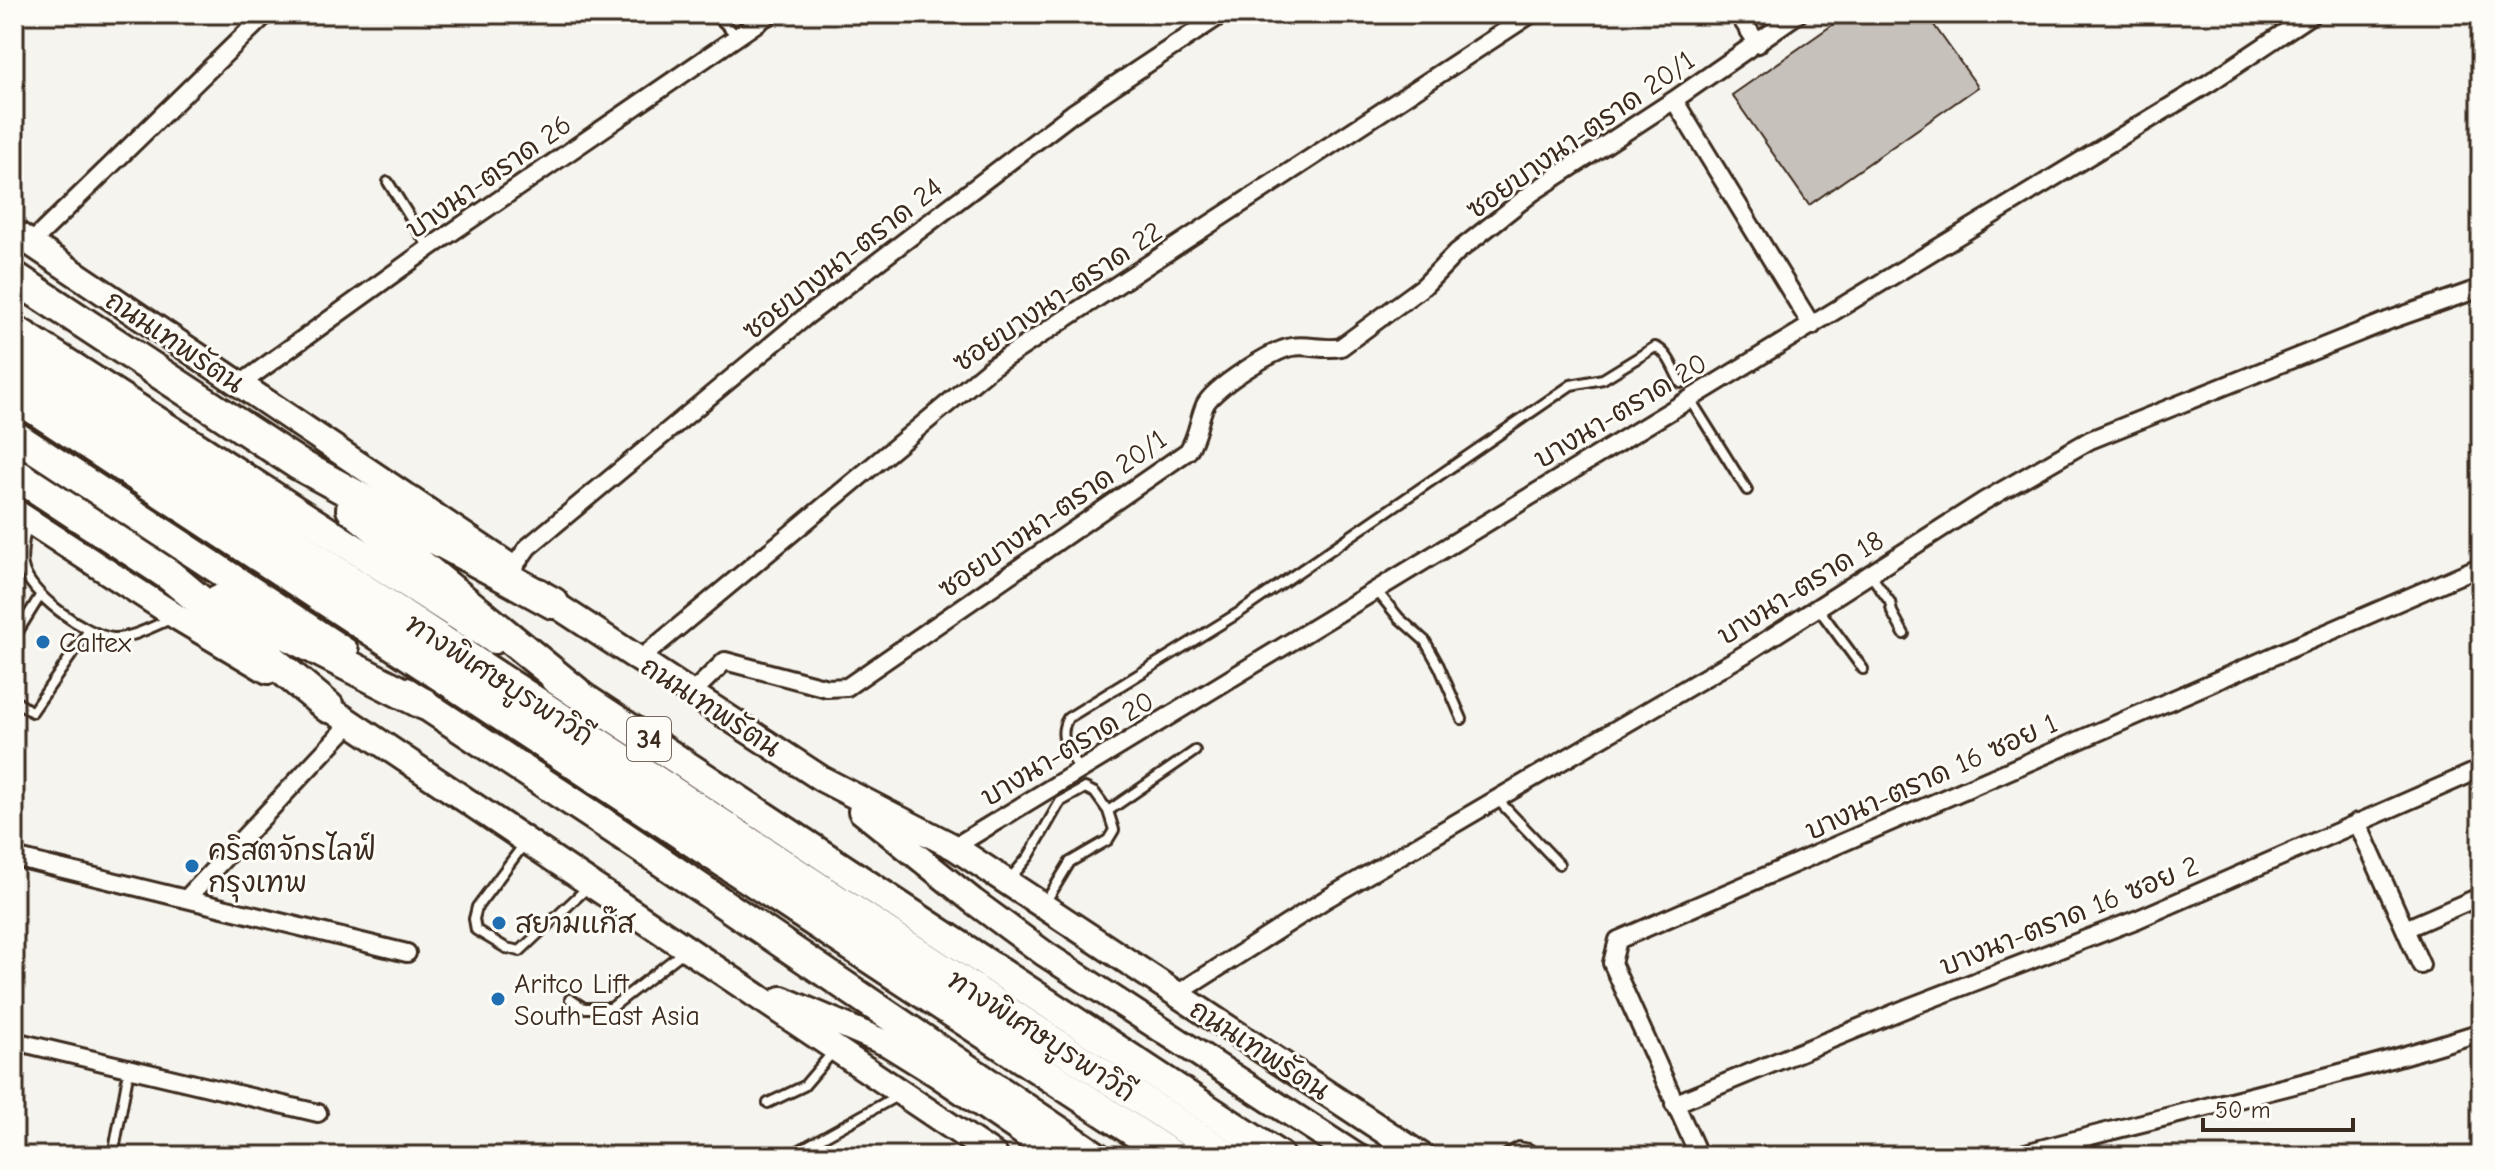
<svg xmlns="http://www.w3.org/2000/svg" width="2495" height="1170" viewBox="0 0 2495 1170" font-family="'Comic Neue','Playpen Sans Thai',sans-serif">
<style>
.building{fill:#c7c1bb;stroke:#3b2a1e;stroke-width:2}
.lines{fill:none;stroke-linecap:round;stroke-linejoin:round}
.service-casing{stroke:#3b2a1e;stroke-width:14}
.minor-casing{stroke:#3b2a1e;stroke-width:22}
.secondary-casing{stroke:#3b2a1e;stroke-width:30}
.trunk-casing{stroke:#3b2a1e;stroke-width:34}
.motorway-casing{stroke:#3b2a1e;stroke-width:36}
.service{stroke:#fdfcf7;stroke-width:8}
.minor{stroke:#fdfcf7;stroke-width:16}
.secondary{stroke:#fdfcf7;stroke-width:24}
.trunk{stroke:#fdfcf7;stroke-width:28}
.motorway{stroke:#fdfcf7;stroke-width:30}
.poi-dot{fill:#1f6fb2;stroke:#fdfcf7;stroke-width:3}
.labels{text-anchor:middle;stroke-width:6;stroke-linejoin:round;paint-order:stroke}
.shield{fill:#fdfcf7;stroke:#75695f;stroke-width:2}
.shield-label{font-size:26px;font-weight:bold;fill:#3b2a1e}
.street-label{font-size:28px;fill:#3b2a1e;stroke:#fdfcf7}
.poi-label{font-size:28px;fill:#3b2a1e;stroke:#fdfcf7;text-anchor:start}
</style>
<rect width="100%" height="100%" fill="#f5f4ee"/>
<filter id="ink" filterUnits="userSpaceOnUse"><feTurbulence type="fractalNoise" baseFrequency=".0125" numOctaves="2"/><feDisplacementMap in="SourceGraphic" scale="16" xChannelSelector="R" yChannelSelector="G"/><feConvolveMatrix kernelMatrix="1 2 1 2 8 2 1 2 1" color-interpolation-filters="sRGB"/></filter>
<g filter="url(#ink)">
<path class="building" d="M 1848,14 L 1926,14 L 1978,87 L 1809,205 L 1732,95 Z"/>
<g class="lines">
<g class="service-casing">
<path id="service" d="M 709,14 L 721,20 L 737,36
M 388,182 L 429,248
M 1690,399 L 1747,490
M 27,523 C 25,536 20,553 23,566 C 28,594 86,635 113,638 C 131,639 156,625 173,618
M 1870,574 L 1890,602 L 1892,612 L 1904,634
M 1376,590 L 1399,618 L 1425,641 L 1439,666 L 1462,719
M 1818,608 L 1863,669
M 14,638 L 40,596
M 14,700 L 32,712 L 89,630
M 1080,770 C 1070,753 1056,737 1068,718 L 1240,612 L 1571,385 L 1603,379 L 1655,347 C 1668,351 1674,371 1681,383
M 1497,799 L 1559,864
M 525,843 L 477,907 L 474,919 L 476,930 L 506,948 L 520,951 L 588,887
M 1009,880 L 1029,856 L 1060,802 L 1085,788 L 1095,793 L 1108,811
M 1045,903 L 1070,862 L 1108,840 L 1114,830 L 1108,811 L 1195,751
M 570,999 L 584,1008 L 611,1008 L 683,952
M 768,1103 L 804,1086 L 833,1052
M 113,1156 L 129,1069
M 789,1156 L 897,1096
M 1504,1156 L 1519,1147 L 1529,1149 L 1537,1156"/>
</g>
<g class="minor-casing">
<path id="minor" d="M 1738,14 L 1758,44
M 1674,100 L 1812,326
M 31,243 L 266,14
M 239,385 L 429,248 L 770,14
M 513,568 L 528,547 L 804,318 L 1073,113 L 1222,14
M 640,659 L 993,366 L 1531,14
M 692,693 L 725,661 L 827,688 L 847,687 L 1188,451 C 1198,436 1198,421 1205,405 C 1213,388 1274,349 1292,347 C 1309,344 1324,351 1341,347 L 1424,286 L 1457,252 L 1533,192 L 1674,100 L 1798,14
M 2357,822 L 2421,965
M 954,847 L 2209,83 L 2312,14
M 14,857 L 407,953
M 186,899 L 352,722
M 2405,929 L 2481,896
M 1177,994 L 1326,899 L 1745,654 L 1984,501 L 2090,440 L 2390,320 L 2481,288
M 14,1041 L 318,1113
M 1674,1104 L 1912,1006 L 2138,919 L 2481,769
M 1699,1156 L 1612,963 L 1618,940 L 2481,566
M 2014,1156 C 2169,1114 2328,1081 2481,1032"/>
</g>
<g class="secondary-casing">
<path id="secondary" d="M 14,232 L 508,565
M 14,511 L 177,617 L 268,671
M 539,591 L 553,603 L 822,779 L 954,847 L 1422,1156
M 314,698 L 995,1156
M 861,811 L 973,901 L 1045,954 L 1356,1156
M 782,999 L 888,1044 L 938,1075 L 1057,1156"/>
</g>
<g class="trunk-casing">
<path id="trunk" d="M 14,329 L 494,639
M 14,435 L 344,652
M 555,679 L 1279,1156
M 406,692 L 618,832 L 1096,1156"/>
</g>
<g class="motorway-casing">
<path id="motorway" d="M 14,277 L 298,464 L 553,603
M 14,360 L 1227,1156
M 14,395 L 1172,1156
M 14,473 L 169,575 L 328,707
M 352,509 L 576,692
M 219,600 L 424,704"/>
</g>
<use href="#service" class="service"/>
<use href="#minor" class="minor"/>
<use href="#secondary" class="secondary"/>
<use href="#trunk" class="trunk"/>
<use href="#motorway" class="motorway"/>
</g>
</g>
<g class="poi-dot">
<circle cx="43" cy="642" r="8"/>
<circle cx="192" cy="866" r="8"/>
<circle cx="499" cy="923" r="8"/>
<circle cx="498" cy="999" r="8"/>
</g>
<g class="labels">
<rect class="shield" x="627" y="717" width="44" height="44" rx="6"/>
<g class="shield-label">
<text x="649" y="748">34</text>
</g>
<g class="street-label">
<text transform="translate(1580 134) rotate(-35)" y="10">ซอยบางนา-ตราด 20/1</text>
<text transform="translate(488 176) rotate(-35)" y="10">บางนา-ตราด 26</text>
<text transform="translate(842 258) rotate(-38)" y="10">ซอยบางนา-ตราด 24</text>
<text transform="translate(1057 296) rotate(-34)" y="10">ซอยบางนา-ตราด 22</text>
<text transform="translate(175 341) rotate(34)" y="10">ถนนเทพรัตน</text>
<text transform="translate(1620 410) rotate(-31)" y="10">บางนา-ตราด 20</text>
<text transform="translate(1052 513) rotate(-35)" y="10">ซอยบางนา-ตราด 20/1</text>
<text transform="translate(1800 587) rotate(-32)" y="10">บางนา-ตราด 18</text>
<text transform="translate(500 679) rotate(33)" y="10">ทางพิเศษบูรพาวิถี</text>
<text transform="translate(711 706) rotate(33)" y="10">ถนนเทพรัตน</text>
<text transform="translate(1067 748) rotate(-31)" y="10">บางนา-ตราด 20</text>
<text transform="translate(1931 776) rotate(-24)" y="10">บางนา-ตราด 16 ซอย 1</text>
<text transform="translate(2069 915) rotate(-22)" y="10">บางนา-ตราด 16 ซอย 2</text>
<text transform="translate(1042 1035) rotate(33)" y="10">ทางพิเศษบูรพาวิถี</text>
<text transform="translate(1260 1049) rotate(33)" y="10">ถนนเทพรัตน</text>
</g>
<g class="poi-label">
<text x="59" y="652">Caltex</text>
<text x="208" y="860">คริสตจักรไลฟ์<tspan x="208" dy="32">กรุงเทพ</tspan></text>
<text x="515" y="933">สยามแก๊ส</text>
<text x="514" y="993">Aritco Lift<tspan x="514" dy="32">South East Asia</tspan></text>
</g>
</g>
<rect width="2495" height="1170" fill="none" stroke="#fdfcf7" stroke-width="48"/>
<rect x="24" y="24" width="2447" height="1122" fill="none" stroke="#3b2a1e" stroke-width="3" filter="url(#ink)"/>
<path d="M2203 1118v12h150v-12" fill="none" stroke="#3b2a1e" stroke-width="4"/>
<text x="2215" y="1118" font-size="24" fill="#3b2a1e" stroke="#fdfcf7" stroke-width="6" paint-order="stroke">50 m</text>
</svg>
